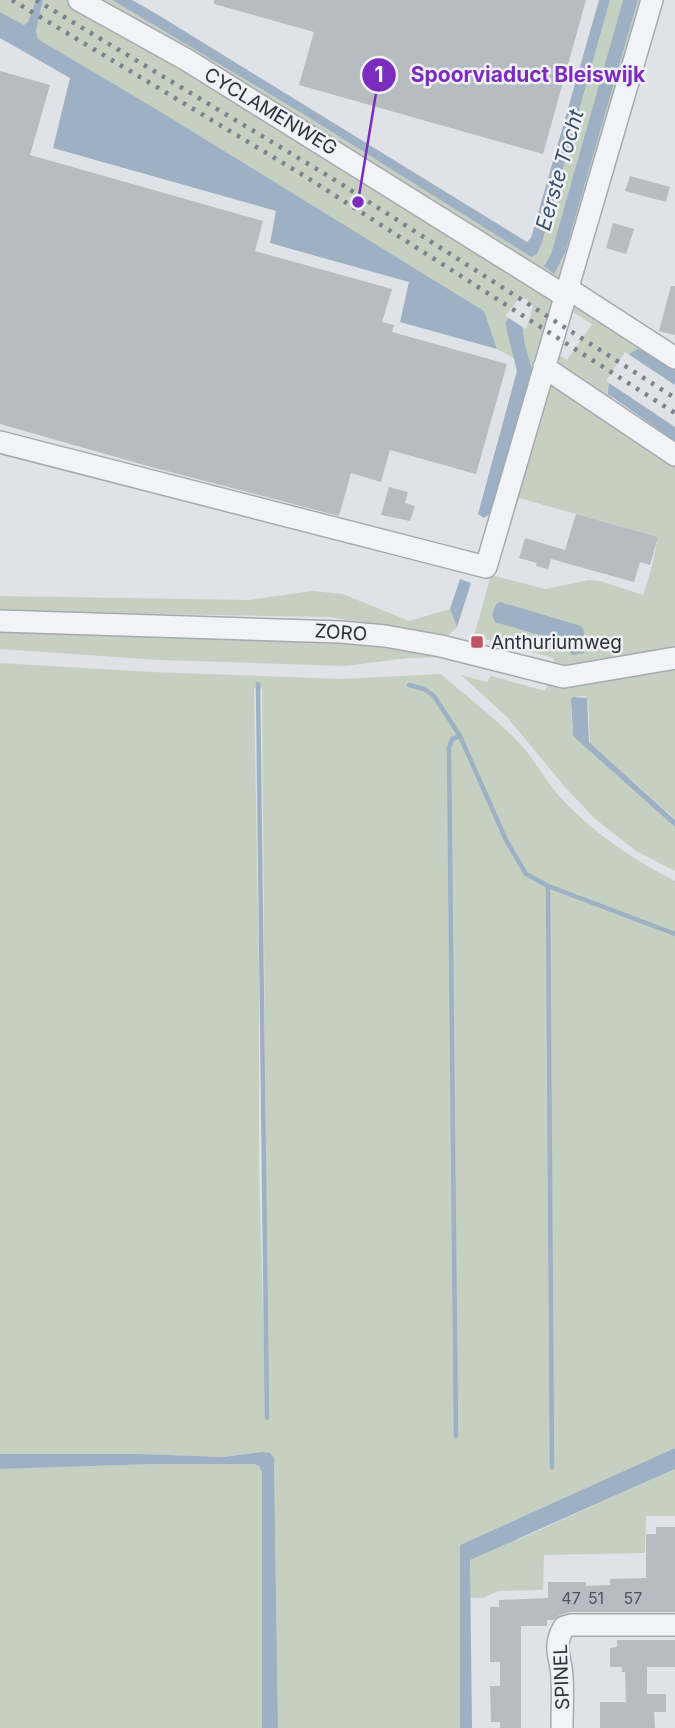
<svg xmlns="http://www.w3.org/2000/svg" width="675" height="1728" viewBox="0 0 675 1728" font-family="Inter,sans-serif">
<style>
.green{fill:#c5d0c1;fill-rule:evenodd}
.water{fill:#9eb0c3}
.pier{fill:#dfe2e7}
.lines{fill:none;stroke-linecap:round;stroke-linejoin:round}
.stream{stroke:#9eb0c3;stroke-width:4.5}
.building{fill:#b7bcc3}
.minor-casing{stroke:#a5a9b0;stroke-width:24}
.minor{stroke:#f2f3f6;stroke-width:21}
.rail{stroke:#7b828e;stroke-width:4.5;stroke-dasharray:3.5 7;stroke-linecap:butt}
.poi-dot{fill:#be5364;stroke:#eff1f5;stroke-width:2.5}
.labels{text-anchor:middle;stroke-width:5;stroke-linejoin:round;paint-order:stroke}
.number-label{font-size:16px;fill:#4d545e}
.street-label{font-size:19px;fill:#2a313c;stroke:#eff1f5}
.poi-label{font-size:19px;fill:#2a313c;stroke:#eff1f5;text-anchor:start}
.water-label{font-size:21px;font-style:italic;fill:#39506b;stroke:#eff1f5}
.leader{fill:none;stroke:#7b2cbf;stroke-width:2.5}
.callout-dot{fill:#7b2cbf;stroke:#eff1f5;stroke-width:2.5}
.mark-label{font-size:21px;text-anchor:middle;font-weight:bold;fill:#fff}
.callout-label{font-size:21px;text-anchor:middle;font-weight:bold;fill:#7b2cbf;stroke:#eff1f5;stroke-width:5;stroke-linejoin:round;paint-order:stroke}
</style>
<rect width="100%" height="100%" fill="#dfe2e7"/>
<path class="green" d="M 0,0 L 36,0 L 28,22 L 24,25 L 0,12 Z
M 43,0 L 112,0 L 308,117 L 531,257 L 539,249 L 542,243 L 610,0 L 623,0 L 551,254 L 544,265 L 561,262 L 565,253 L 638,0 L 643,0 L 534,379 L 525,345 L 519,302 L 505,323 L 515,359 L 497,349 L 484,311 L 161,112 L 38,39 L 36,31 Z
M 577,300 L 675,362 L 675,369 L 650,353 L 611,378 L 607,392 L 615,401 L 675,441 L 675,450 L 559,373 L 554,352 L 567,360 L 592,324 L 568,309 Z
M 547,378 L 675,460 L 675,649 L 585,666 L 552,667 L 554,658 L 474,636 L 491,575 L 545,589 L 589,580 L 600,581 L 643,595 C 650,577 654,556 658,537 L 512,496 Z
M 312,591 L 343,594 L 409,621 L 450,609 L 457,627 L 448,636 L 329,617 L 0,611 L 0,596 L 249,600 Z
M 0,629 L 373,644 L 451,657 L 408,658 L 345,666 L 160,660 L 0,649 Z
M 0,663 L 151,672 L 342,679 L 441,674 C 468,698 497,719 521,745 C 535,760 545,780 559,796 C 592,832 632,859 675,881 L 675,1448 L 460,1545 L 520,1539 L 675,1469 L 675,1516 L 646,1516 L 645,1553 L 544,1555 L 543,1590 L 498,1591 L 483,1598 L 460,1598 L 460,1728 L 278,1728 L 274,1458 L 262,1452 L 222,1457 L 141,1454 L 0,1454 ZM 254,688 L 262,689 L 268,1419 L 266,1420 L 259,1167 L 259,974 Z
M 675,666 L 675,819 L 590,743 L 588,702 L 585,696 L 574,697 L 571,699 L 572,730 L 675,827 L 675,871 L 636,851 L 594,818 L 565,787 L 507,717 L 461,675 L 487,682 L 491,676 L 545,691 L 548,682 L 568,686 L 580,685 Z
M 155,1464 L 254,1464 L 259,1466 L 262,1472 L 262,1728 L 0,1728 L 0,1469 Z"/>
<path class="water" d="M 36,0 L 43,0 L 36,31 L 38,39 L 161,112 L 484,311 L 497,349 L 400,322 L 409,282 L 270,243 L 276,211 L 53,148 L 70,78 L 0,38 L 0,12 L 24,25 L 28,22 Z
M 112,0 L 132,0 L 155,13 L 527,242 L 531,238 L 599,0 L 610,0 L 542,243 L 537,254 L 531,257 L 308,117 Z
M 623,0 L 638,0 L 565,253 L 554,274 L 544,266 L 551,254 Z
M 519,302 L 525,345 L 532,369 L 490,514 L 484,518 L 478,514 L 517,371 L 505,323 Z
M 638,349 L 650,353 L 675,369 L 675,441 L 608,394 C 607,379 623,355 638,349 Z
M 460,579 L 471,583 L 457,627 L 450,609 Z
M 500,602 L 581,626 L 584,631 L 584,653 L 571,655 L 568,640 L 546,637 L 495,622 L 492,615 L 496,604 Z
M 573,697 L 587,698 L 589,742 L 675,820 L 675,827 L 573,736 L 571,699 Z
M 675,1448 L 675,1469 L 470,1560 L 472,1728 L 460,1728 L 460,1545 Z
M 262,1452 L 270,1453 L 274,1458 L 278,1728 L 262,1728 L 262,1472 L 259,1466 L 254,1464 L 155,1464 L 0,1469 L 0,1454 L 141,1454 L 222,1457 Z"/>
<path class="pier" d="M 520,297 L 528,300 L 533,308 L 526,329 L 505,316 Z
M 625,352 L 675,385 L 675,427 L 606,381 Z"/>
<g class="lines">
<path class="stream" d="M 258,684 L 267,1418
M 409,685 L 424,689 L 434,696 L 460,736 L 506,840 L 526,874 L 548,886 L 675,934
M 548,886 L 552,1467
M 456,1436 L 449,748 L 452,739 L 460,736"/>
</g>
<path class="building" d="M 214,0 L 586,0 L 543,154 L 299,85 L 314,32 L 214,4 Z
M 0,71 L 50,85 L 30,155 L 263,221 L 255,251 L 392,289 L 382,322 L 394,325 L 392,332 L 507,364 L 476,474 L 390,450 L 381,482 L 351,473 L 339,516 L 151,467 L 0,424 Z
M 630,176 L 670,187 L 666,202 L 625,191 Z
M 613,223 L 634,229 L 626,254 L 606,248 Z
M 671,286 L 675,286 L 675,335 L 659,331 Z
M 389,487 L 408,492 L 405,503 L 415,506 L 410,521 L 381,515 Z
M 576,514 L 658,537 L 650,565 L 640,562 L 634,582 L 551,559 L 548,569 L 536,566 L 537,563 L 519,558 L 525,538 L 565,550 Z
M 656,1527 L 675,1527 L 675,1612 L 571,1612 L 560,1615 L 553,1620 L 547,1620 L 547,1626 L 521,1626 L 521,1728 L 500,1728 L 500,1722 L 491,1722 L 490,1686 L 500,1686 L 500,1662 L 490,1662 L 490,1607 L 499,1607 L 499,1600 L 548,1598 L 548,1582 L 586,1582 L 586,1586 L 610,1585 L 610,1579 L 646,1578 L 646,1534 L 656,1534 Z
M 617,1640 L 675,1640 L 675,1667 L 647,1667 L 647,1694 L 666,1694 L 666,1712 L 654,1712 L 655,1728 L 600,1728 L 600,1702 L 626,1702 L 625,1672 L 622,1672 L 622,1667 L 610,1667 L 610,1648 L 617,1647 Z"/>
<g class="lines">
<g class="minor-casing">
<path id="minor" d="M 79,0 L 187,60 L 565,296
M 567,288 L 675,358
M 544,367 L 675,455
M 0,442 L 486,567 L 652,0
M 0,621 L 341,632 L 385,636 L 441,646 L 564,677 L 675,658
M 562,1728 C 562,1711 563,1694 562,1677 C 561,1656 552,1648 564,1627 L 571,1625 L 675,1625"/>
</g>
<use href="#minor" class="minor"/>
<path class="rail" d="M 12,0 L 303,175 L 675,413
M 36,0 L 330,177 L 675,398"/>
</g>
<rect class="poi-dot" x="470" y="635" width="14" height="14" rx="3.5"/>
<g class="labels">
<g class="number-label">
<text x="571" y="1604">47</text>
<text x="596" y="1604">51</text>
<text x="633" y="1604">57</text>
</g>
<g class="street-label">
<text transform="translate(271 111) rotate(31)" y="7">CYCLAMENWEG</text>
<text transform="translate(341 632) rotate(4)" y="7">ZORO</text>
<text transform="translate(561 1677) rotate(-92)" y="7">SPINEL</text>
</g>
<g class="poi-label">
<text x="491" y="649">Anthuriumweg</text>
</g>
<g class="water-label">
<text transform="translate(560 170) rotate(-74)" y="7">Eerste Tocht</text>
</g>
</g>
<path class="leader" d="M358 202L379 75"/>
<g class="callout-dot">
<circle cx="358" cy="202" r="7"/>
<circle cx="379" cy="75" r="18"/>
</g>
<g class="mark-label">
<text x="379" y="82">1</text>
</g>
<g class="callout-label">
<text x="528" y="82">Spoorviaduct Bleiswijk</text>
</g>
</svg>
